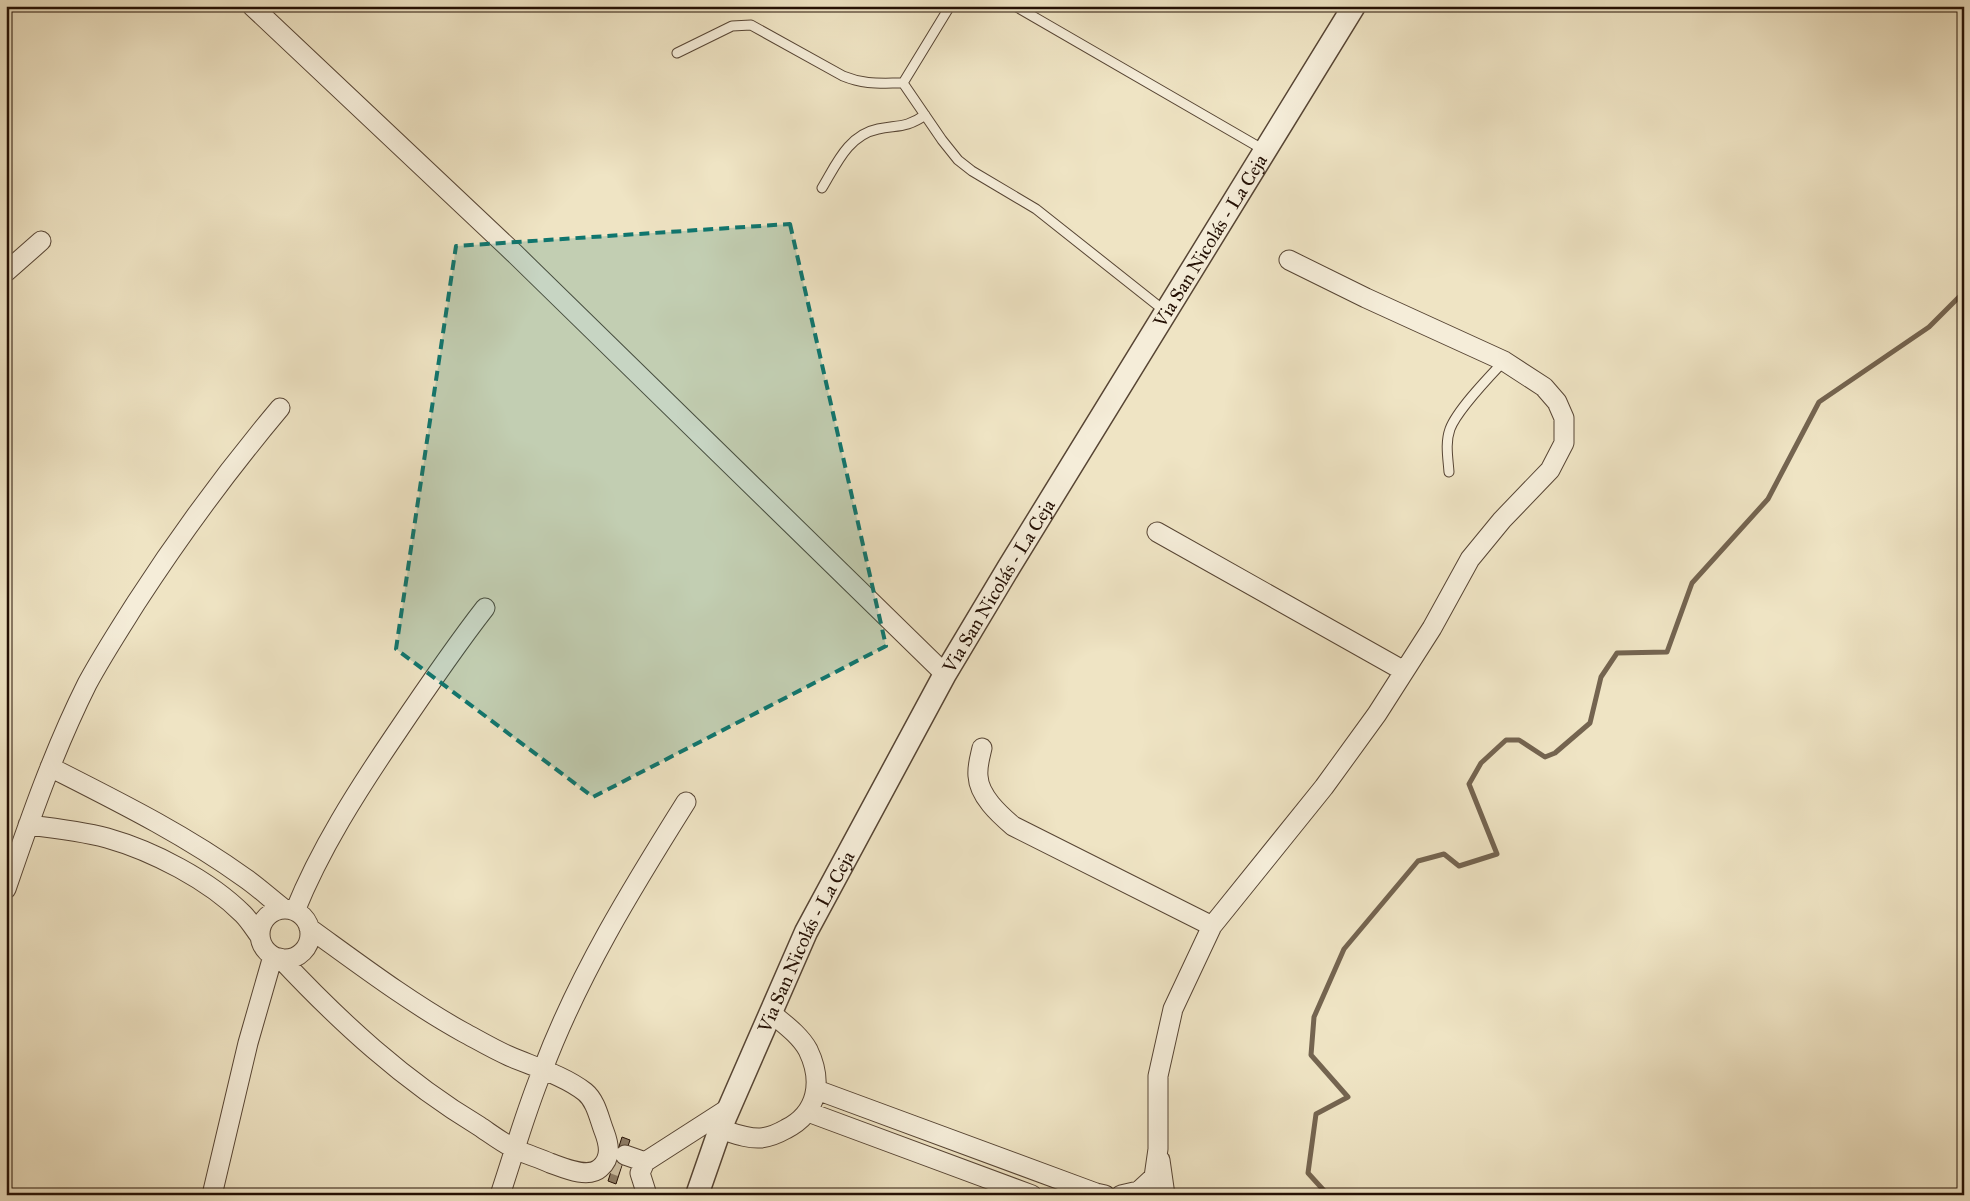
<svg xmlns="http://www.w3.org/2000/svg" width="1970" height="1201" viewBox="0 0 1970 1201" font-family="'IM FELL Great Primer',serif">
<style>
.lines{fill:none;stroke-linecap:round;stroke-linejoin:round}
.stream{stroke:#746450;stroke-width:5}
.building{fill:#8e7e68;stroke:#241004}
.minor-tunnel{stroke:#d1c4a7;stroke-width:19;stroke-dasharray:19 9;stroke-linecap:butt}
.service-casing{stroke:#574534;stroke-width:11}
.minor-casing{stroke:#574534;stroke-width:21}
.tertiary-casing{stroke:#574534;stroke-width:25}
.service{stroke:#f5edd9;stroke-width:9}
.minor{stroke:#f5edd9;stroke-width:19}
.tertiary{stroke:#f5edd9;stroke-width:22}
.marked{fill:#0f766e;fill-opacity:0.2;stroke:#0f766e;stroke-width:4;stroke-dasharray:10 6;stroke-linejoin:round}
.labels{text-anchor:middle;stroke-width:4;stroke-linejoin:round;paint-order:stroke}
.street-label{font-size:19px;fill:#241004;stroke:#f5edd9}
</style>
<rect width="100%" height="100%" fill="#efe4c4"/>
<filter id="stains"><feTurbulence type="fractalNoise" baseFrequency=".004" numOctaves="4"/><feColorMatrix values="0 0 0 0 .2 0 0 0 0 .09 0 0 0 0 .02 0 0 0 .5 -.17"/></filter>
<radialGradient id="worn" r=".72"><stop offset=".6" stop-color="#630" stop-opacity="0"/><stop offset="1" stop-color="#630" stop-opacity=".3"/></radialGradient>
<g class="lines">
<path class="stream" d="M 1328,1195 L 1308,1173 L 1316,1114 L 1348,1097 L 1311,1055 L 1314,1017 L 1344,949 L 1418,861 L 1444,854 L 1459,866 L 1497,854 L 1469,784 L 1481,763 L 1506,740 L 1519,740 L 1545,757 L 1555,753 L 1590,723 L 1601,677 L 1617,653 L 1667,652 L 1692,583 L 1768,499 L 1819,402 L 1929,327 L 1964,292"/>
</g>
<path class="building" d="M 622,1137 L 630,1140 L 616,1184 L 608,1181 Z"/>
<g class="lines">
<path class="minor-tunnel" d="M 613,1164 L 621,1167"/>
<g class="service-casing">
<path id="service" d="M 1015,6 L 1264,150
M 677,53 L 732,26 L 751,25 L 843,76 C 865,85 880,83 903,83 L 942,140 L 958,160 L 972,171 L 1036,209 L 1166,312
M 903,83 L 950,6
M 822,188 C 836,165 848,135 878,129 C 897,125 907,128 925,115
M 1449,472 C 1448,458 1445,443 1450,429 C 1457,410 1489,377 1504,361"/>
</g>
<g class="minor-casing">
<path id="minor" d="M 252,6 L 514,253 L 945,674
M 6,272 L 41,241
M 1157,532 L 1404,671
M 982,748 C 980,757 977,766 978,776 C 979,796 999,814 1013,826 L 1212,926
M 50,767 C 117,801 184,834 245,878 C 258,887 271,899 284,909
M 28,825 C 54,828 81,831 107,838 C 153,851 209,880 243,914 C 249,920 254,928 259,935
M 6,889 C 30,819 54,750 87,684 C 102,656 119,630 136,603 C 180,535 228,470 280,408
M260 934a25 25 0 1 1 50 0a25 25 0 1 1-50 0Z
M 295,911 C 320,849 357,791 395,735 C 424,692 453,649 485,608
M 280,958 C 340,1022 404,1081 479,1126 C 491,1134 504,1144 517,1150 C 528,1155 539,1158 550,1163 C 564,1168 588,1179 600,1168 C 612,1158 609,1144 604,1131 C 599,1118 596,1101 585,1092 C 565,1076 532,1066 509,1056 C 493,1049 478,1040 463,1032 C 409,1002 359,964 309,928
M 817,1090 L 1096,1193 L 1105,1195
M 808,1112 L 1032,1195
M 720,1129 C 733,1133 747,1139 761,1138 C 770,1137 779,1133 786,1129 C 818,1113 823,1081 808,1050 C 800,1035 783,1023 770,1012
M 625,1155 L 645,1162
M 1160,1160 L 1165,1195
M 1141,1189 L 1154,1177 L 1158,1149 L 1158,1076 L 1173,1009 L 1212,926 L 1324,787 L 1377,714 L 1432,628 L 1470,559 L 1502,520 L 1550,470 L 1564,443 L 1564,418 L 1557,402 L 1544,387 L 1504,361 L 1366,298 L 1289,260
M 212,1195 L 248,1043 L 273,956
M 500,1195 C 514,1153 526,1110 543,1069 C 579,974 632,888 686,802
M 647,1195 L 640,1173 L 645,1162 L 729,1108
M 1121,1195 L 1134,1192"/>
</g>
<g class="tertiary-casing">
<g id="tertiary">
<path id="s1" d="M 697,1195 L 720,1129 L 806,932 L 945,674 L 1009,567 L 1354,6"/>
</g>
</g>
<use href="#service" class="service"/>
<use href="#minor" class="minor"/>
<use href="#tertiary" class="tertiary"/>
</g>
<path class="marked" d="M 790,224 L 886,646 L 593,797 L 396,649 L 456,246 Z"/>
<g class="labels">
<g class="street-label">
<text dy="7" stroke="none"><textPath href="#s1" startOffset="1086">Via San Nicolás - La Ceja</textPath></text>
<text dy="7" stroke="none"><textPath href="#s1" startOffset="681">Via San Nicolás - La Ceja</textPath></text>
<text dy="7" stroke="none"><textPath href="#s1" startOffset="276">Via San Nicolás - La Ceja</textPath></text>
</g>
</g>
<rect width="1970" height="1201" fill="none" stroke="#efe4c4" stroke-width="25"/>
<rect x="8" y="8" width="1955" height="1186" fill="none" stroke="#241004" stroke-width="2.5"/>
<rect x="12" y="12" width="1945" height="1176" fill="none" stroke="#241004"/>
<rect width="100%" height="100%" filter="url(#stains)"/>
<rect width="100%" height="100%" fill="url(#worn)"/>
</svg>
